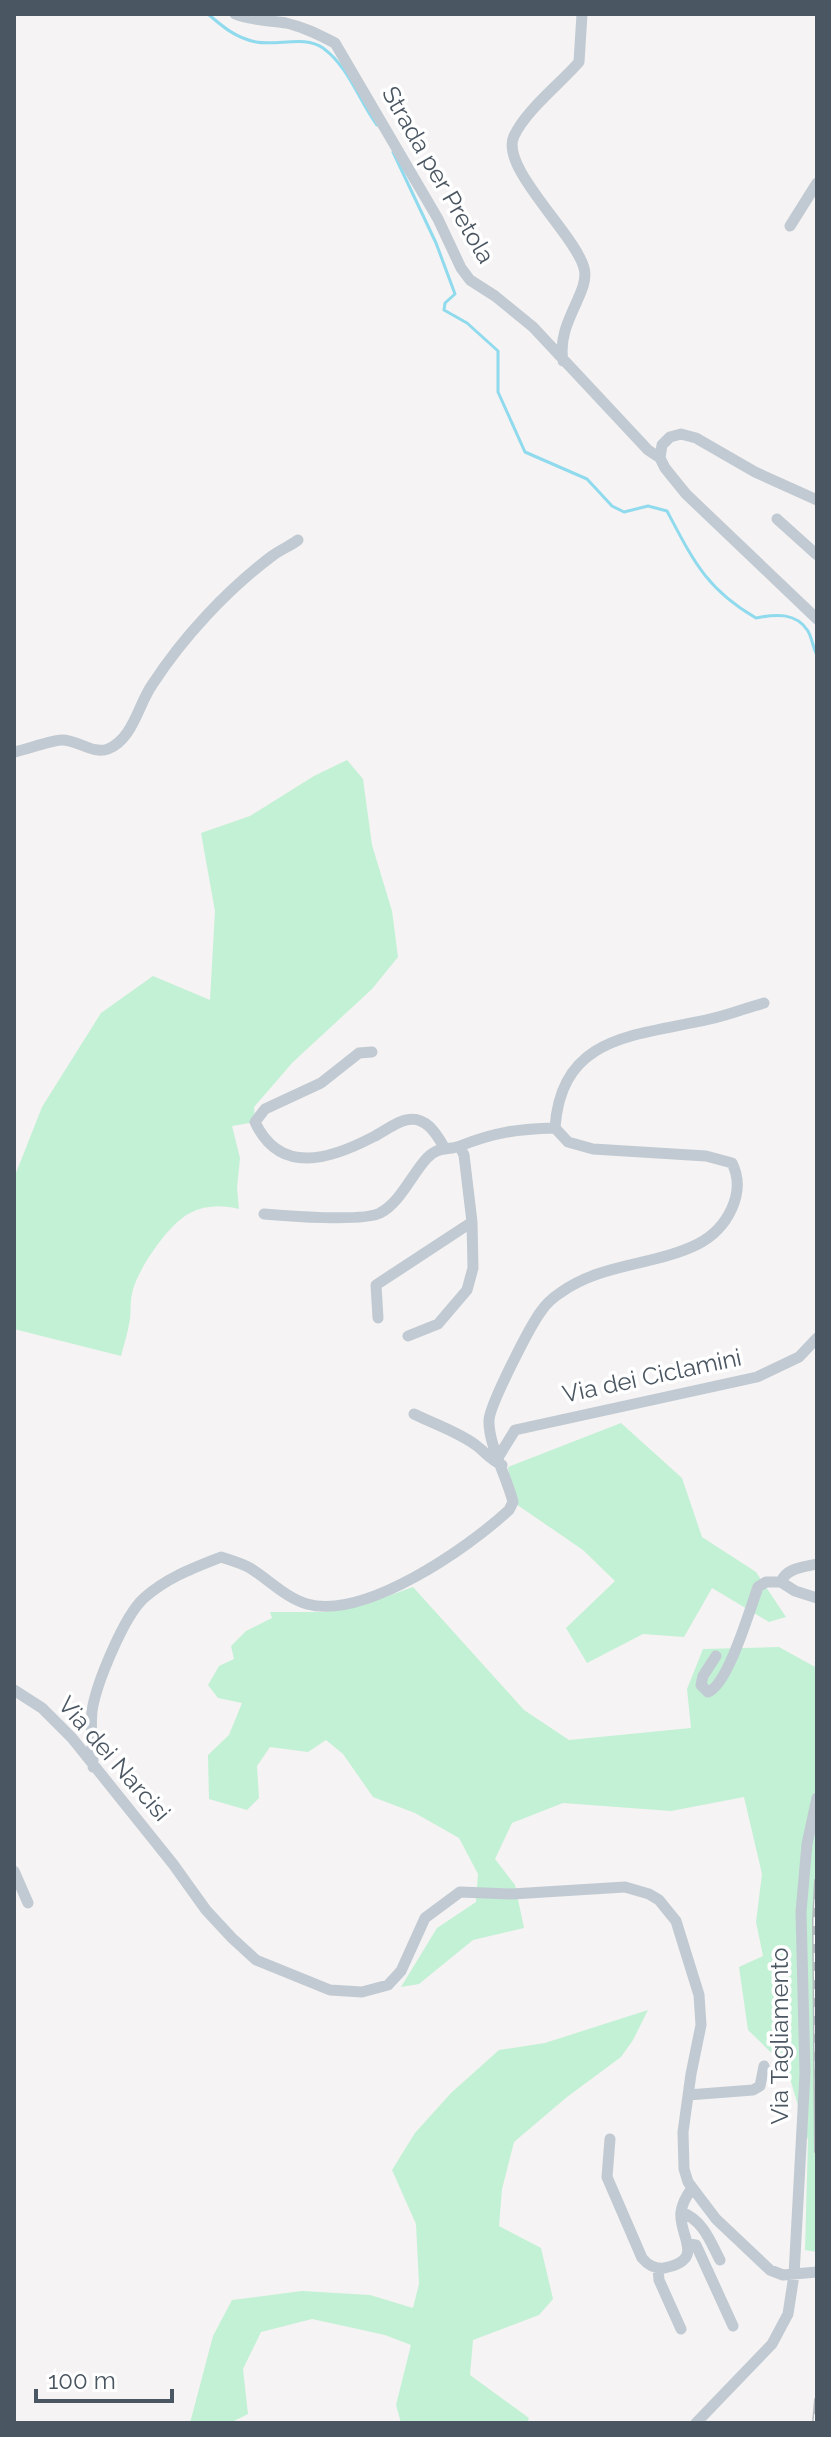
<svg xmlns="http://www.w3.org/2000/svg" width="831" height="2437" viewBox="0 0 831 2437" font-family="Raleway,sans-serif">
<style>
.green{fill:#c3f1d5}
.lines{fill:none;stroke-linecap:round;stroke-linejoin:round}
.stream{stroke:#90daee;stroke-width:3}
.minor{stroke:#c1cad2;stroke-width:11}
.rail-casing{stroke:#b5b8bd;stroke-width:6}
.rail{stroke:#fff;stroke-width:3;stroke-dasharray:9;stroke-linecap:butt}
.labels{text-anchor:middle;stroke-width:7;stroke-linejoin:round;paint-order:stroke}
.street-label{font-size:24px;fill:#4a5661;stroke:#fff}
</style>
<rect width="100%" height="100%" fill="#f5f3f3"/>
<path class="green" d="M 347,760 L 363,779 L 372,845 L 392,911 L 398,957 L 372,989 L 293,1062 L 254,1107 L 255,1122 L 232,1126 L 240,1158 L 237,1188 L 239,1209 C 222,1205 206,1205 190,1213 C 169,1223 136,1271 132,1294 C 130,1302 131,1311 130,1319 C 128,1332 124,1344 121,1356 L 14,1329 L 14,1178 L 42,1107 L 101,1013 L 153,976 L 210,1000 L 215,911 L 201,833 L 250,816 L 314,776 Z
M 621,1423 L 682,1478 L 702,1537 L 756,1572 L 786,1617 L 769,1622 L 712,1588 L 684,1637 L 643,1634 L 587,1663 L 566,1628 L 615,1581 L 583,1550 L 513,1502 L 508,1467 Z
M 413,1587 L 524,1710 L 569,1740 L 691,1728 L 687,1689 L 703,1649 L 779,1647 L 817,1668 L 817,2252 L 805,2250 L 808,2140 L 787,2068 L 748,2030 L 739,1967 L 763,1956 L 756,1922 L 762,1874 L 744,1797 L 671,1811 L 563,1803 L 512,1823 L 495,1859 L 515,1885 L 524,1928 L 473,1940 L 419,1984 L 401,1987 L 437,1928 L 476,1902 L 478,1874 L 459,1838 L 415,1813 L 373,1797 L 343,1754 L 326,1740 L 308,1752 L 270,1747 L 257,1766 L 259,1798 L 247,1810 L 209,1799 L 208,1755 L 229,1735 L 242,1703 L 218,1698 L 208,1685 L 219,1666 L 234,1659 L 231,1646 L 246,1631 L 272,1618 L 270,1612 L 325,1612 L 369,1603 Z
M 648,2010 L 633,2040 L 621,2057 L 567,2097 L 514,2142 L 502,2189 L 499,2226 L 541,2248 L 553,2299 L 539,2315 L 473,2340 L 470,2375 L 529,2418 L 527,2423 L 401,2423 L 396,2405 L 411,2345 L 385,2335 L 312,2319 L 261,2332 L 243,2369 L 248,2414 L 230,2423 L 190,2423 L 213,2336 L 232,2300 L 302,2291 L 370,2295 L 413,2308 L 419,2284 L 416,2224 L 392,2170 L 415,2133 L 451,2093 L 499,2050 L 545,2043 Z"/>
<g class="lines">
<path class="stream" d="M 208,14 C 223,27 236,38 256,42 C 278,46 305,35 323,48 C 349,67 359,101 377,125
M 393,152 L 436,243 L 455,294 L 445,303 L 444,310 L 467,323 L 498,351 L 498,392 L 525,452 L 587,479 L 612,506 L 624,512 L 648,506 L 667,511 C 693,560 706,589 756,618 C 775,614 796,612 808,631 C 812,638 813,648 817,655"/>
<path class="minor" d="M 235,14 C 252,21 268,20 286,23 C 304,27 319,35 335,43 L 438,219 L 461,268 L 470,280 L 495,296 L 533,327 L 648,450 L 660,458
M 790,226 L 817,183
M 563,361 C 556,322 591,292 584,268 C 575,234 499,167 514,136 C 526,110 560,84 579,62 L 582,14
M 817,500 L 755,472 L 696,438 L 681,434 L 670,437 L 662,445 L 660,458 L 665,468 L 686,494 L 817,619
M 777,519 L 817,555
M 14,752 C 25,750 52,740 61,740 C 77,739 93,755 108,749 C 133,739 138,705 152,685 C 183,637 227,590 272,556 C 280,550 290,546 298,540
M 372,1052 L 359,1053 L 321,1083 L 265,1109 L 255,1122 C 280,1176 331,1159 373,1137 C 383,1132 396,1122 406,1120 C 425,1115 436,1133 444,1147
M 264,1214 C 286,1216 363,1222 380,1213 C 400,1203 412,1174 427,1158 C 440,1145 448,1151 460,1146 C 495,1132 518,1129 555,1128
M 378,1318 L 376,1285 L 472,1222 L 464,1155 L 460,1147
M 408,1336 L 438,1324 L 467,1290 L 473,1268 L 472,1222
M 414,1414 C 434,1424 459,1432 477,1446 C 486,1453 491,1460 502,1465
M 499,1456 L 515,1430 L 757,1377 L 799,1357 L 817,1338
M 817,1564 C 804,1567 786,1568 781,1582 L 795,1591 L 817,1598
M 716,1656 L 703,1676 L 701,1685 L 708,1692 C 728,1685 750,1609 758,1587 L 766,1582 L 781,1582
M 14,1690 L 42,1708 L 72,1738 L 173,1864 L 206,1910 L 232,1938 L 256,1960 L 330,1990 L 362,1992 L 388,1985 L 401,1971 L 425,1918 L 460,1892 L 512,1894 L 625,1887 L 649,1894 L 659,1900 L 676,1921 L 699,1995 L 701,2025 L 691,2074 L 683,2132 L 684,2169 L 688,2182 L 716,2219 L 770,2270 L 783,2275 L 817,2272
M 93,1767 C 93,1749 90,1729 92,1711 C 96,1684 124,1616 144,1598 C 166,1578 193,1568 221,1557 C 230,1560 241,1563 250,1568 C 268,1579 286,1598 307,1604 C 365,1620 468,1548 509,1510 L 513,1502 C 507,1477 488,1444 489,1420 C 490,1404 531,1324 542,1310 C 546,1304 554,1297 560,1293 C 601,1263 654,1266 698,1244 C 727,1229 747,1193 732,1163 L 706,1156 L 593,1149 L 568,1142 L 555,1128 C 561,1034 637,1036 710,1019 C 728,1015 746,1008 764,1003
M 14,1871 L 28,1903
M 688,2095 L 753,2090 L 760,2086 L 764,2066
M 610,2139 L 607,2177 L 642,2258 C 648,2265 654,2269 664,2268 C 707,2260 678,2236 681,2212 C 682,2204 687,2195 692,2188
M 681,2212 C 703,2220 710,2241 720,2260
M 688,2244 L 696,2245 L 733,2326
M 658,2269 L 659,2280 L 681,2329
M 696,2423 L 772,2344 L 788,2314 L 794,2275 L 805,2073 L 801,1912 L 807,1844 L 817,1798"/>
<g class="rail-casing">
<path id="rail" d="M 817,1881 L 815,1921 L 817,2151
M 815,2423 L 817,2400"/>
</g>
<use href="#rail" class="rail"/>
</g>
<g class="labels">
<g class="street-label">
<text transform="translate(438 175) rotate(60)" y="8">Strada per Pretola</text>
<text transform="translate(652 1376) rotate(-12)" y="8">Via dei Ciclamini</text>
<text transform="translate(114 1759) rotate(49)" y="8">Via dei Narcisi</text>
<text transform="translate(780 2036) rotate(-90)" y="8">Via Tagliamento</text>
</g>
</g>
<rect width="831" height="2437" fill="none" stroke="#4a5661" stroke-width="32"/>
<path d="M36 2389v12h136v-12" fill="none" stroke="#4a5661" stroke-width="4"/>
<text x="48" y="2389" font-size="24" fill="#4a5661" stroke="#ffffff" stroke-width="6" paint-order="stroke">100 m</text>
</svg>
